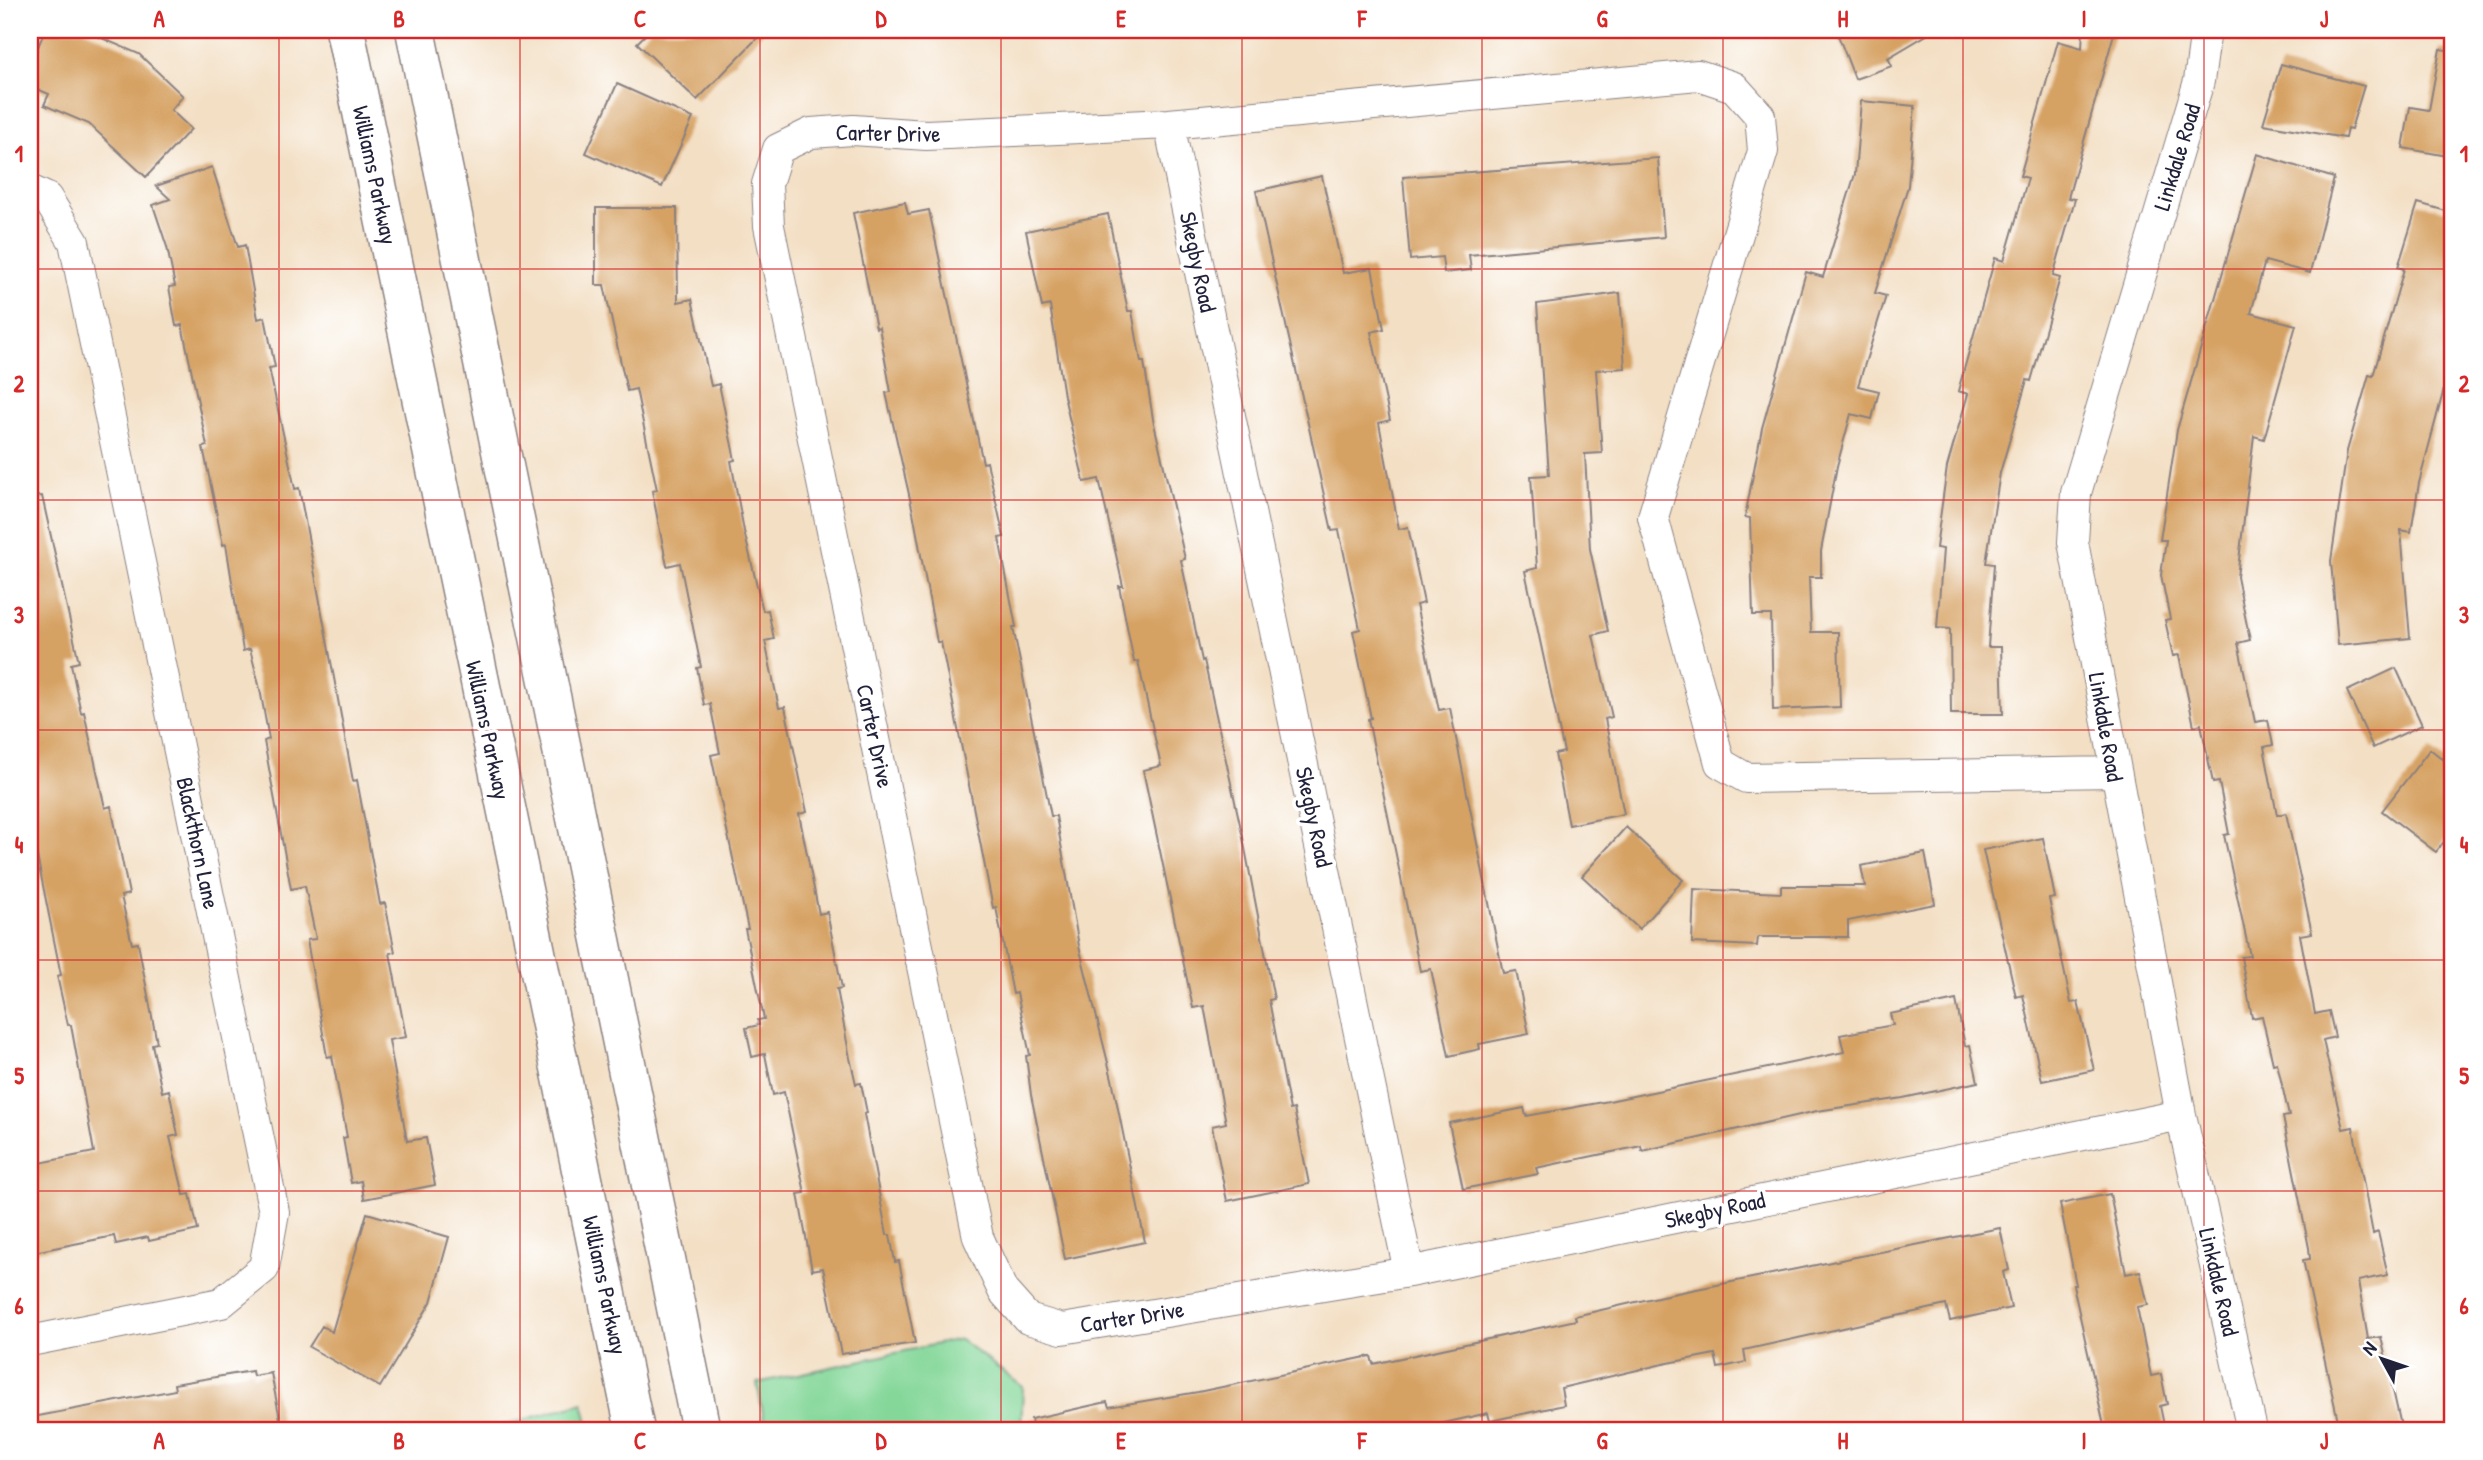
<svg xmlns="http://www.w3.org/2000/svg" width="2483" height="1460" viewBox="0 0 2483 1460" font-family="'Patrick Hand',sans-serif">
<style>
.green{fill:#84d799;stroke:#537c6a;stroke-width:2}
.building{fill:#d6a264}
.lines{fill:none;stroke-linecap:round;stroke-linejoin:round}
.street-casing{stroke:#8a8080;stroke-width:32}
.secondary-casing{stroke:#8a8080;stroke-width:41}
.street{stroke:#fff;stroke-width:30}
.secondary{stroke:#fff;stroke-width:38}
.grid{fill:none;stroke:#d62828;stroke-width:2;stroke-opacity:0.55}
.labels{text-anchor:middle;stroke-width:7;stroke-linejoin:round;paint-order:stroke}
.street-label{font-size:23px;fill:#22223b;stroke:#fff}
.neatline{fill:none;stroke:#d62828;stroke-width:2.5}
.grid-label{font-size:23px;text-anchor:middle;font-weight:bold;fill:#d62828}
</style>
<rect width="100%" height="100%" fill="#fff"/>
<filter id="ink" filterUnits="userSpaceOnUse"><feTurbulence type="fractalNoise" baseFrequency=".0143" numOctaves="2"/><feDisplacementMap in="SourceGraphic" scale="14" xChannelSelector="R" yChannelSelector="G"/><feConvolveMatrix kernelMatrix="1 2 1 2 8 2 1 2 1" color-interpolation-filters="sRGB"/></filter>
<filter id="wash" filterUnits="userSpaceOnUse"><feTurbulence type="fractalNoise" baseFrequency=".00686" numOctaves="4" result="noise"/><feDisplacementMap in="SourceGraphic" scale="28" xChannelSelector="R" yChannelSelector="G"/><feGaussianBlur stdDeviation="1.57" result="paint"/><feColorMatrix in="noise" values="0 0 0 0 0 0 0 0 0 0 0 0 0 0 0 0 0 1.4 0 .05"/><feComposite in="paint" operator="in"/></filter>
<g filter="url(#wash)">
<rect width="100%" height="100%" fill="#f3dfc4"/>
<path class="green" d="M 960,1339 L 1023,1387 L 1021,1430 L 766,1430 L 757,1383 Z
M 583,1403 L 590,1430 L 488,1430 Z"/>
<g id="blocks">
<path class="building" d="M 45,30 L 83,30 L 139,54 L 183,96 L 171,110 L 191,129 L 146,177 L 89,124 L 44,105 L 49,94 L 30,86 L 30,66 Z
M 650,30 L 765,30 L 697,100 L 637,43 Z
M 1836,30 L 1935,30 L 1888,58 L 1892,66 L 1855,79 Z
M 2083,30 L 2115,30 L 2068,198 L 2075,199 L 2053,276 L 2060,278 L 2031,381 L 2027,380 L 2000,473 L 1986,563 L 1994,564 L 1988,647 L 2001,647 L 2003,714 L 1951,714 L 1950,629 L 1937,628 L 1943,549 L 1936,548 L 1947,467 L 1968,394 L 1958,391 L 1995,258 L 2004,261 L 2028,178 L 2020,176 L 2058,41 L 2082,48 Z
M 2440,49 L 2453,51 L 2453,157 L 2403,148 L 2410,107 L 2429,110 Z
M 2281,64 L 2364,86 L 2351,129 L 2347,128 L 2345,138 L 2263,124 Z
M 617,84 L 693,118 L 662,187 L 586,153 Z
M 1861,101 L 1915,106 L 1908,186 L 1875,293 L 1886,296 L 1858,386 L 1879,391 L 1872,419 L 1851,414 L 1837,466 L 1821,551 L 1821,577 L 1809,577 L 1811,632 L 1838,632 L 1840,707 L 1773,710 L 1771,615 L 1753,615 L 1750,518 L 1745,517 L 1762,428 L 1806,272 L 1823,277 L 1855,174 Z
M 2257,154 L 2334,178 L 2310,273 L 2265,261 L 2251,313 L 2296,325 L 2264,439 L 2254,436 L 2237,577 L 2250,640 L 2238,643 L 2255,722 L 2268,720 L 2273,745 L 2264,747 L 2277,815 L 2286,813 L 2312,933 L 2300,935 L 2315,1014 L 2329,1011 L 2335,1037 L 2323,1040 L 2343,1129 L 2353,1127 L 2373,1234 L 2378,1232 L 2388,1275 L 2358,1281 L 2368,1339 L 2381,1337 L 2402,1430 L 2340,1430 L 2303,1260 L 2310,1259 L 2309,1248 L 2283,1117 L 2289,1116 L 2277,1063 L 2273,1064 L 2262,1016 L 2252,1018 L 2241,957 L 2250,956 L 2224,835 L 2229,834 L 2219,782 L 2213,783 L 2201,724 L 2194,726 L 2179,655 L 2173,656 L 2165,620 L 2170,619 L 2161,575 L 2166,540 L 2160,540 L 2177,430 Z
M 1658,158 L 1664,237 L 1469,255 L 1471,270 L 1444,273 L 1442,257 L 1410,260 L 1403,177 Z
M 212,167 L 238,247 L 245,245 L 258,319 L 265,317 L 275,367 L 269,368 L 295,489 L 299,488 L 353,781 L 357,780 L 380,904 L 385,903 L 395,952 L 390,953 L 406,1037 L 389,1040 L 407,1141 L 426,1138 L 435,1185 L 364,1199 L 361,1181 L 351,1183 L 343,1138 L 347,1137 L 332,1056 L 327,1057 L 307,940 L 316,939 L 305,886 L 291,889 L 264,741 L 269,739 L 260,689 L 250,649 L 243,651 L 226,544 L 223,545 L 203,447 L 207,446 L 182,325 L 176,326 L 169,287 L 175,286 L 167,247 L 153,205 L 170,199 L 156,186 Z
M 1322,176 L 1343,273 L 1372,268 L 1384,329 L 1371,332 L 1390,420 L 1379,423 L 1399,529 L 1408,527 L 1424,603 L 1416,605 L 1439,710 L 1450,708 L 1503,973 L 1516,971 L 1529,1034 L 1479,1044 L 1480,1049 L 1449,1056 L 1431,969 L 1420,971 L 1368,719 L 1371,718 L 1353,631 L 1360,629 L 1339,530 L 1332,531 L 1256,191 Z
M 905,202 L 908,214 L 929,210 L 983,463 L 987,462 L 1004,537 L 999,538 L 1016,627 L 1013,627 L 1051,816 L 1056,816 L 1079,946 L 1112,1079 L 1145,1242 L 1065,1259 L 1031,1095 L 1026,1056 L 1030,1055 L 1017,993 L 1013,994 L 996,907 L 993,908 L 941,642 L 937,642 L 913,512 L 886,393 L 891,392 L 879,327 L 876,328 L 853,213 Z
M 2418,203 L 2453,213 L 2453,355 L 2419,483 L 2411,532 L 2401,530 L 2410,638 L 2338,645 L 2331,561 L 2347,451 L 2369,375 L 2373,376 L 2404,269 L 2398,267 Z
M 596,208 L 677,208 L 678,302 L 692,299 L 711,386 L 719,384 L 735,460 L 731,461 L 744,531 L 763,611 L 768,610 L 774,639 L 765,641 L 779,708 L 785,707 L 807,812 L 799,814 L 819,914 L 827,912 L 842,988 L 837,989 L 850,1058 L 856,1084 L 861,1083 L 867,1113 L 864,1114 L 887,1235 L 890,1235 L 895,1262 L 899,1261 L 915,1343 L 841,1354 L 823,1268 L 812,1270 L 798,1194 L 805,1193 L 784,1092 L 773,1095 L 765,1054 L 752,1057 L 746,1028 L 759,1025 L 758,1020 L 764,1019 L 745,929 L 748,929 L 711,755 L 720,753 L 710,704 L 704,705 L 697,668 L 701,667 L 680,563 L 667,566 L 652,491 L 657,490 L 636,389 L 627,391 L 604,285 L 596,285 Z
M 1108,214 L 1128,311 L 1132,311 L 1141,362 L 1144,362 L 1153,419 L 1185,559 L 1181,560 L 1202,661 L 1204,660 L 1243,838 L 1274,999 L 1269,1000 L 1290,1110 L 1294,1109 L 1309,1184 L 1227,1201 L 1212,1126 L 1226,1123 L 1204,1006 L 1193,1008 L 1143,770 L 1161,766 L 1138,661 L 1134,662 L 1119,586 L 1123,586 L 1099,479 L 1084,482 L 1064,396 L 1050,305 L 1042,307 L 1026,231 Z
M 1620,293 L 1625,368 L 1596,370 L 1602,453 L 1585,454 L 1590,549 L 1608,631 L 1593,635 L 1612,717 L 1605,719 L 1624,814 L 1569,825 L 1555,754 L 1564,752 L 1525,571 L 1537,568 L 1531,476 L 1549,475 L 1537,304 Z
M 42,496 L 79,662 L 71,664 L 81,713 L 84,712 L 105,808 L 111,806 L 129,894 L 121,896 L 132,944 L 138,943 L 157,1043 L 152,1044 L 162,1092 L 169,1090 L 178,1135 L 170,1137 L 184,1195 L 190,1194 L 198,1230 L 149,1241 L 148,1237 L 116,1244 L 114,1236 L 34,1252 L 32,1239 L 30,1240 L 30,1165 L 94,1152 L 71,1025 L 68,1025 L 57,976 L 61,975 L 30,821 L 30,497 Z
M 2396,668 L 2422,725 L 2373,748 L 2347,691 Z
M 2430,749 L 2453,767 L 2453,830 L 2436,852 L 2382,811 Z
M 1626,827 L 1683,880 L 1639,929 L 1582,876 Z
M 2043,838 L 2055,898 L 2049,899 L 2071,1003 L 2078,1002 L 2094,1070 L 2042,1081 L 2023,995 L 2016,997 L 1983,850 Z
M 1925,853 L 1935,904 L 1848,921 L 1848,937 L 1758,937 L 1757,946 L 1692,943 L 1694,889 L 1781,893 L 1781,886 L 1865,886 L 1861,866 Z
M 1956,1000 L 1965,1046 L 1970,1045 L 1978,1082 L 1903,1098 L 1817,1111 L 1642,1151 L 1641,1146 L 1536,1168 L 1538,1174 L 1463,1189 L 1449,1123 L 1524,1108 L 1526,1116 L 1609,1101 L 1844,1052 L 1840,1035 L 1893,1025 L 1890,1014 Z
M 2110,1194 L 2126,1274 L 2140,1271 L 2148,1305 L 2137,1307 L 2151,1376 L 2161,1374 L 2167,1404 L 2160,1406 L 2165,1430 L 2105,1430 L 2073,1285 L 2076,1285 L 2060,1204 Z
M 367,1213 L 449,1237 L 431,1302 L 380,1387 L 309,1347 L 322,1326 L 332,1332 Z
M 2000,1228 L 2009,1270 L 2003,1272 L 2011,1308 L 1950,1321 L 1946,1305 L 1744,1350 L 1746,1362 L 1718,1368 L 1715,1354 L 1663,1364 L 1561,1388 L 1564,1405 L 1490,1421 L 1488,1413 L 1413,1430 L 1033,1430 L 1031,1419 L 1107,1402 L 1109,1407 L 1198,1392 L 1371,1356 L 1373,1364 L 1576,1320 L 1575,1316 L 1662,1296 Z
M 252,1371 L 253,1376 L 271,1373 L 281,1424 L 247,1430 L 34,1430 L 33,1417 L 175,1390 L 174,1384 Z"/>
</g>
</g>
<g filter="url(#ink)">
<use href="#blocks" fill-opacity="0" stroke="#8a8080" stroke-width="2"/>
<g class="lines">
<g class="street-casing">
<path id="street" d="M 2206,30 L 2199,81 L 2076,493 L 2073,542 L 2181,1115 L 2252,1430
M 1169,124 L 1409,1272
M 30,190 L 47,198 L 74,242 L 274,1212 L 264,1268 L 221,1303 L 30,1341
M 2114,772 L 1746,778 L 1720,763 L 1653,517 L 1763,151 L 1760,116 L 1734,87 L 1698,75 L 1169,124 L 926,135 L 853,130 L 811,133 L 778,149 L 767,184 L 769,226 L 978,1237 L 1003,1291 L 1028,1319 L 1062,1329 L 1409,1272 L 2181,1115"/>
</g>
<g class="secondary-casing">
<path id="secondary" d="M 345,30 L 635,1430
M 415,30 L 701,1430"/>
</g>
<use href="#street" class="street"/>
<use href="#secondary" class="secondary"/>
</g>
</g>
<path class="grid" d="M 279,30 L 279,1430M 520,30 L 520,1430M 760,30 L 760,1430M 1001,30 L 1001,1430M 1242,30 L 1242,1430M 1482,30 L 1482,1430M 1723,30 L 1723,1430M 1963,30 L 1963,1430M 2204,30 L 2204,1430M 30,269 L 2453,269M 30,500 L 2453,500M 30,730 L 2453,730M 30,960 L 2453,960M 30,1191 L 2453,1191"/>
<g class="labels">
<g class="street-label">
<text transform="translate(888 133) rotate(1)" y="8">Carter Drive</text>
<text transform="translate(2177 157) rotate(-73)" y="8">Linkdale Road</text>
<text transform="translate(375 175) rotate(78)" y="8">Williams Parkway</text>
<text transform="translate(1198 262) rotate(78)" y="8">Skegby Road</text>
<text transform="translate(2106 727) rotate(80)" y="8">Linkdale Road</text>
<text transform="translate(488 730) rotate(78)" y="8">Williams Parkway</text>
<text transform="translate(875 736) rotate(78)" y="8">Carter Drive</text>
<text transform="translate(1314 817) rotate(78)" y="8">Skegby Road</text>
<text transform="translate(198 843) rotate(78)" y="8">Blackthorn Lane</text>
<text transform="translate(1715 1210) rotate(-12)" y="8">Skegby Road</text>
<text transform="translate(2219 1282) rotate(77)" y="8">Linkdale Road</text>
<text transform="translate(605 1285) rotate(78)" y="8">Williams Parkway</text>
<text transform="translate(1132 1317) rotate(-9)" y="8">Carter Drive</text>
</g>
</g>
<rect width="2483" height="1460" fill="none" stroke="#fff" stroke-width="77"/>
<g transform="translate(2382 1359) rotate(310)" stroke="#ffffff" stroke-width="5" paint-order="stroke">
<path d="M0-5L12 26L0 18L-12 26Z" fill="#22223b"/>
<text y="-10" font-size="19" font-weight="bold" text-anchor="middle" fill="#22223b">N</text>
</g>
<rect x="38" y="38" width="2406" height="1384" class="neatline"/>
<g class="grid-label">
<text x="159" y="27">A</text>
<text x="399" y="27">B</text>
<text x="640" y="27">C</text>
<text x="881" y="27">D</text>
<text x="1121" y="27">E</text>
<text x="1362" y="27">F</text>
<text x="1602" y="27">G</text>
<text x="1843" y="27">H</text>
<text x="2084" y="27">I</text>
<text x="2324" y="27">J</text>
<text x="19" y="162">1</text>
<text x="2464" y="162">1</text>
<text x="19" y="392">2</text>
<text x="2464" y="392">2</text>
<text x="19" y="623">3</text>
<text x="2464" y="623">3</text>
<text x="19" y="853">4</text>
<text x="2464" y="853">4</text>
<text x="19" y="1084">5</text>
<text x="2464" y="1084">5</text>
<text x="19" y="1314">6</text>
<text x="2464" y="1314">6</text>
<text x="159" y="1449">A</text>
<text x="399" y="1449">B</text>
<text x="640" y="1449">C</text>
<text x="881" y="1449">D</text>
<text x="1121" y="1449">E</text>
<text x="1362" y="1449">F</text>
<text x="1602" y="1449">G</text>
<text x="1843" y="1449">H</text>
<text x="2084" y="1449">I</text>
<text x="2324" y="1449">J</text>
</g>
</svg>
